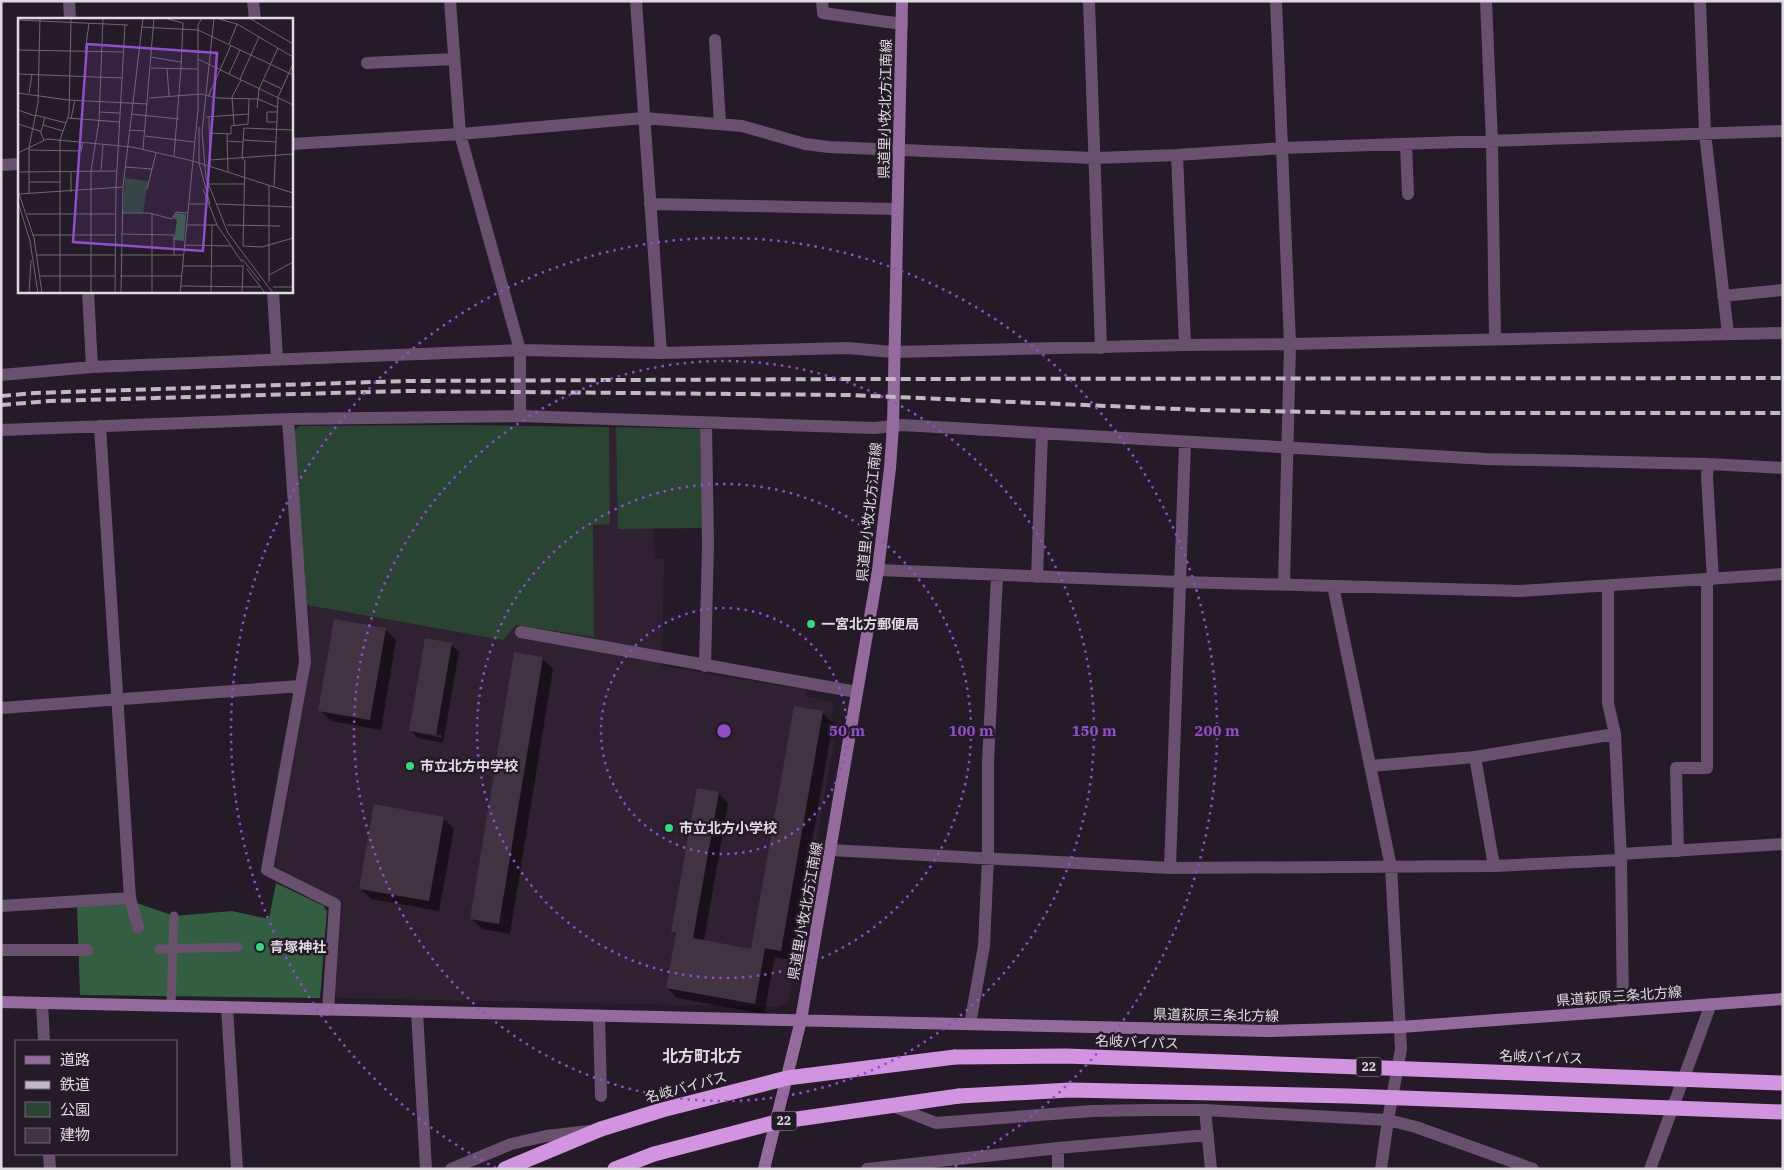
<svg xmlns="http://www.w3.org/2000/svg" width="1784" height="1170" viewBox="0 0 1784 1170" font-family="'IBM Plex Serif','Noto Sans JP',serif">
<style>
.built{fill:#2f2032}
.green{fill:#294432}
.forest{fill:#335e41}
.shadow{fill:#0007;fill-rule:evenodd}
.building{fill:#403443}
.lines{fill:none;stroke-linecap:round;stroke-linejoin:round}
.lane{stroke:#69506e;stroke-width:9}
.street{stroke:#69506e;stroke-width:12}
.secondary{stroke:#936b9c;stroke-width:12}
.highway{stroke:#d293e0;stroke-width:15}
.rail{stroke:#c0b9c2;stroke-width:4;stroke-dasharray:10 5;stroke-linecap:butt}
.highway-bridge{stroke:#d293e0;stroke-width:15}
.ring{fill:none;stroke:#8f4fc6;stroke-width:2.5;stroke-dasharray:2.5 5}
.poi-dot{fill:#38d880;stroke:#251a27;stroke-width:2}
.labels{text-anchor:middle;stroke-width:5;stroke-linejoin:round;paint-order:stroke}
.shield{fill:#251a27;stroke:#a8a0aa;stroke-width:1}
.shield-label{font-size:12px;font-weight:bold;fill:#e0d9e2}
.street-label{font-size:14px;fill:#e0d9e2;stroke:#251a27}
.poi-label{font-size:14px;font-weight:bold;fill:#e0d9e2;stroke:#251a27;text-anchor:start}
.quarter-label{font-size:16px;font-weight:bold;fill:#e0d9e2;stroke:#251a27}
.inset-road{fill:none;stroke:#706672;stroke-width:1}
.view{fill:#8f4fc6;fill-opacity:0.15;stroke:#8f4fc6;stroke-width:2.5}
.inset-edge{fill:none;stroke:#e0d9e2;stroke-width:2.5}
.centre{fill:#8f4fc6;stroke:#251a27;stroke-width:2.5}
.ring-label{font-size:15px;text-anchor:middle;font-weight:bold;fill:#8f4fc6;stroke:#251a27;stroke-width:5;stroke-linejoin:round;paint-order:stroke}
</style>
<rect width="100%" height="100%" fill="#251a27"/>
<path class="built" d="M 460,425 L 700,429 L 654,529 L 655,558 L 664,559 L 662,666 L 806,690 L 805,696 L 834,702 L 829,730 L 836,732 L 789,1001 L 779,1007 L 335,998 L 342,901 L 275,866 L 311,662 L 299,426 Z"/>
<path class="green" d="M 460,425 L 609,427 L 610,524 L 593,525 L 594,637 L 516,625 L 503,640 L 307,605 L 294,431 L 299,426 Z
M 616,427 L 700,429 L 702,528 L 618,529 Z"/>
<path class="forest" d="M 276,883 L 324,906 L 327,912 L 320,998 L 80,995 L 77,905 L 134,902 L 174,916 L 232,911 L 269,919 Z"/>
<path class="shadow" d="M 385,629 L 396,640 L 381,730 L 331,721 L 320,710 Z
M 451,644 L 459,652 L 443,743 L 418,738 L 410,730 ZM 418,731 L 442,735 L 442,738 L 418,733 Z
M 542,658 L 553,669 L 510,934 L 482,929 L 471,918 Z
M 823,713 L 833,723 L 791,960 L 775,957 L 764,1014 L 677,998 L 667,988 L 677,936 L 672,932 L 718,793 L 728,803 L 704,941 L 752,950 Z
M 443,818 L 454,829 L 439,911 L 371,899 L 360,888 Z"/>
<path class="building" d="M 334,619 L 386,628 L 370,720 L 318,711 Z
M 425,638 L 452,643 L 436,735 L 409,731 Z
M 514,652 L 543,657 L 499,924 L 470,919 Z
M 794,706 L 823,711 L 781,951 L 765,948 L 755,1004 L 666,988 L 676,933 L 671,932 L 697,788 L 719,792 L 693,938 L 751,949 Z
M 374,804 L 444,817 L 429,901 L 359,889 Z"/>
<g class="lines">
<path class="lane" d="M 159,949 L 238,947
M 171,1006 L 174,916"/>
<path class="street" d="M 69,1 L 70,19
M 253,1 L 255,19
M 450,1 L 460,134 L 520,350 L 520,416
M 636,1 L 661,353
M 822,1 L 823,13 L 902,24
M 1089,1 L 1101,348
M 1276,1 L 1290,344 L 1284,585
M 1486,1 L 1492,142 L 1495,339
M 1700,1 L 1705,133 L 1728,334
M 715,40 L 720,124
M 367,63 L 454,59
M 291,144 L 460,134 L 644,118 L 742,126 L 805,144 L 829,147 L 1095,158 L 1177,155 L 1282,148 L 1783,131
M 1406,144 L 1408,194
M 1177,155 L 1185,345
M 1,165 L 19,164
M 650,204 L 897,209
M 88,291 L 92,367
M 273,291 L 277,359
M 1723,296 L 1783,290
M 1,375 L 92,367 L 520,350 L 661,353 L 847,348 L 893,352 L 1185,345 L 1290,344 L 1783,333
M 288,419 L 305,662 L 267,870 L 335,904 L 328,1010
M 1,430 L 288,419 L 520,416 L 875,428 L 902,425 L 1486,459 L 1708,464 L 1783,468
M 1708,464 L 1707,477 L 1713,579
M 878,570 L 1181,582 L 1520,591 L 1783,574
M 1037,577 L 1042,433
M 1333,586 L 1391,867 L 1401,1049 L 1388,1120 L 1381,1169
M 1608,586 L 1608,703 L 1615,734 L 1621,860 L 1623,1010
M 521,632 L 857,692
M 705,666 L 708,544 L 706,423
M 1,708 L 300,686
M 1475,757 L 1494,866
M 1371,766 L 1475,757 L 1615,734
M 830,850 L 1170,868 L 1494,866 L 1621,860
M 1678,851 L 1676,768 L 1707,768 L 1707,579
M 1621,854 L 1783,844
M 1170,868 L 1185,442
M 130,898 L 138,927
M 1,906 L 130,898 L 100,426
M 1,950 L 87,950
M 42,1003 L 44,1041
M 227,1007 L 237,1169
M 417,1012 L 426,1169
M 599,1016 L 601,1096
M 970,1024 L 984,946 L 988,857 L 988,762 L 997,575
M 890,1105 L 936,1123 L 1092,1111 L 1152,1110 L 1205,1110 L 1388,1120 L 1416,1127 L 1533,1169
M 1205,1110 L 1211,1169
M 1058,1148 L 1058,1169
M 49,1154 L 50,1169
M 451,1169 L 511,1144 L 546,1136 L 590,1131
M 867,1169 L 1058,1148 L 1208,1135
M 1650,1169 L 1711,1004"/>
<path class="secondary" d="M 1,1002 L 1267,1031 L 1401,1027 L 1783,999
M 764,1169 L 801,1020 L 878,570 L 890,468 L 893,426 L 902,1"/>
<path class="highway" d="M 505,1169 L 601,1129 L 662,1110 L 787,1078 L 955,1057
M 615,1169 L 654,1154 L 776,1122 L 959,1096"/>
<path class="rail" d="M 1,396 L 35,393 L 405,381 L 849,379 L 1783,378
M 1,405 L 49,401 L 406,391 L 849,395 L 1202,410 L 1372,413 L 1783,413"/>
<path class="highway-bridge" d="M 955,1057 L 1066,1056 L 1783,1083
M 959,1096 L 1070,1090 L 1348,1096 L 1783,1112"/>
</g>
<g class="ring">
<circle cx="724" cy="731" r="123"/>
<circle cx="724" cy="731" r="247"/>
<circle cx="724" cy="731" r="370"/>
<path d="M496 1168A493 493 0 1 1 952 1168"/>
</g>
<g class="poi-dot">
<circle cx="811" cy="624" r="5"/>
<circle cx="410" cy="766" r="5"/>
<circle cx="669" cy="828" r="5"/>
<circle cx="260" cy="947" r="5"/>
</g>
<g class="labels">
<g class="shield">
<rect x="1356.5" y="1057.5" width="25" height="19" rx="4"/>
<rect x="771.5" y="1111.5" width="25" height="19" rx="4"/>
</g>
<g class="shield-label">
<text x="1369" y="1071">22</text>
<text x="784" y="1125">22</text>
</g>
<g class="street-label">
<text transform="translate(885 109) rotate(-89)" y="5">県道里小牧北方江南線</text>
<text transform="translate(869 512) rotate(-84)" y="5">県道里小牧北方江南線</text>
<text transform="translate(805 911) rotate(-80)" y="5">県道里小牧北方江南線</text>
<text transform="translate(1619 996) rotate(-4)" y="5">県道萩原三条北方線</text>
<text transform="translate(1216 1015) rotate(1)" y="5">県道萩原三条北方線</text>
<text transform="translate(1137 1042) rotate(2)" y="5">名岐バイパス</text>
<text transform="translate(1541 1057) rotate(2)" y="5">名岐バイパス</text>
<text transform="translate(686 1087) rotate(-15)" y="5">名岐バイパス</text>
</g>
<g class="poi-label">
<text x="821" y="629">一宮北方郵便局</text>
<text x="420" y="771">市立北方中学校</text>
<text x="679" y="833">市立北方小学校</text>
<text x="270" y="952">青塚神社</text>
</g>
<g class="quarter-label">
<text x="702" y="1062">北方町北方</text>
</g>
</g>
<g transform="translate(18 18)">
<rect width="275" height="275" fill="#251a27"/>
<path d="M 107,160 L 130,163 L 125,195 L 105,194 Z" fill="#294432"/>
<path d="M 158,195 L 168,196 L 166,223 L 156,222 L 159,202 L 155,200 Z" fill="#335e41"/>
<path class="inset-road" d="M 146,0 L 165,5 L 163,50M 196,0 L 184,114 L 188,160 L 210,215 L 255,275M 231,0 L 275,26M 201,1 L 219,6 L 275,39M 0,2 L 110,7M 123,9 L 180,12 L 275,57M 211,26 L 219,6M 0,32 L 105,34M 163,32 L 180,33M 67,35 L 71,5M 133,39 L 163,44M 180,41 L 275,87M 133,50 L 180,51M 149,50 L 151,78M 0,56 L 104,60M 211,56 L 222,32M 222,61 L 241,19M 245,62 L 264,71M 0,75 L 50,82 L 130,86M 11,75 L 14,56M 190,79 L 213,27M 131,80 L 183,76 L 200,80 L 240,81 L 259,89M 239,90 L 241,71 L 260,30M 0,92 L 17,98M 81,94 L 102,95M 113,96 L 161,101M 17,97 L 48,105M 188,99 L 231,96M 191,99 L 192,148M 50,100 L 102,104M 53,101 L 57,82M 258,104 L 249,104 L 249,94 L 259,94M 0,106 L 22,113 L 26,122M 25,107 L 45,113M 216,107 L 214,79 L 223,62M 181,109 L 181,145 L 192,186M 111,112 L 127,113M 275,112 L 226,110 L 224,140 L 227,143 L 225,228 L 244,229 L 275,220M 23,114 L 27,99M 191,115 L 213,116 L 213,108 L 230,106 L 231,81M 209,116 L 210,154M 127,118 L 176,124M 225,122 L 258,124M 209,123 L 225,124M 125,131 L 136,0M 11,132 L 63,133 L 65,124M 0,135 L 29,121 L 114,129 L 175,143 L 275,175M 156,138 L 163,50M 192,142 L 275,136M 175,143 L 180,91 L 180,7 L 184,0M 107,149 L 134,151M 83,153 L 85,127M 0,154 L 99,153M 11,164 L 42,164M 191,166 L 226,166M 256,169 L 260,79 L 275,46M 129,171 L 138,135M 185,171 L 199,207 L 224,244M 0,173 L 16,220 L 24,275M 53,174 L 53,153M 11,175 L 11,129 L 20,85 L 22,0M 1,176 L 105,169M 0,184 L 12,223 L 20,275M 171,186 L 189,186M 199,186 L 275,189M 104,195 L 131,195 L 154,201 L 158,194 L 170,195M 9,196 L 97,196M 134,196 L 134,275M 169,207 L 199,207M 209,207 L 262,208M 103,216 L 156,217 L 156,237M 15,217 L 97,217M 167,227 L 212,228M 19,237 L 97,237M 102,237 L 166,237M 224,241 L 242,263M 165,248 L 226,248M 229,251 L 247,275M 251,257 L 275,244M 22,258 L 97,258M 102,258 L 164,258M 251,264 L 251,167M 163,268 L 242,269M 255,269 L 275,269M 11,275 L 13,242M 42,275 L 42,122 L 51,96 L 53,0M 73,275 L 73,153 L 81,103 L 85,0M 97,275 L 98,169 L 107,7M 103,275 L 105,169 L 125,0M 162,275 L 175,143M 193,275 L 194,207M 224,275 L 225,249"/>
<path class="view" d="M 69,26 L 199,35 L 185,233 L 55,224 Z"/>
<rect width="275" height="275" class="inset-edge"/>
</g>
<circle cx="724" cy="731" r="8" class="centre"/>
<g class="ring-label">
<text x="847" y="736">50 m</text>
<text x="971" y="736">100 m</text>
<text x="1094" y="736">150 m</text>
<text x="1217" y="736">200 m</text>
</g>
<rect width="1784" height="1170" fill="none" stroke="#e0d9e2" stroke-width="5"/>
<rect x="15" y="1040" width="162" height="115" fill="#251a27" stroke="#706672"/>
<rect x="25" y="1056" width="25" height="8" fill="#936b9c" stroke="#706672"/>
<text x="60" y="1065" font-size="15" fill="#e0d9e2">道路</text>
<rect x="25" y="1081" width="25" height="8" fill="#c0b9c2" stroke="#706672"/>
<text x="60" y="1090" font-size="15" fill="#e0d9e2">鉄道</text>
<rect x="25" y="1102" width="25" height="15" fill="#294432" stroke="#706672"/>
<text x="60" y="1115" font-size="15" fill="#e0d9e2">公園</text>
<rect x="25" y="1128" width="25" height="15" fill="#403443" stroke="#706672"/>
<text x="60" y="1140" font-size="15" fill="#e0d9e2">建物</text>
</svg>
